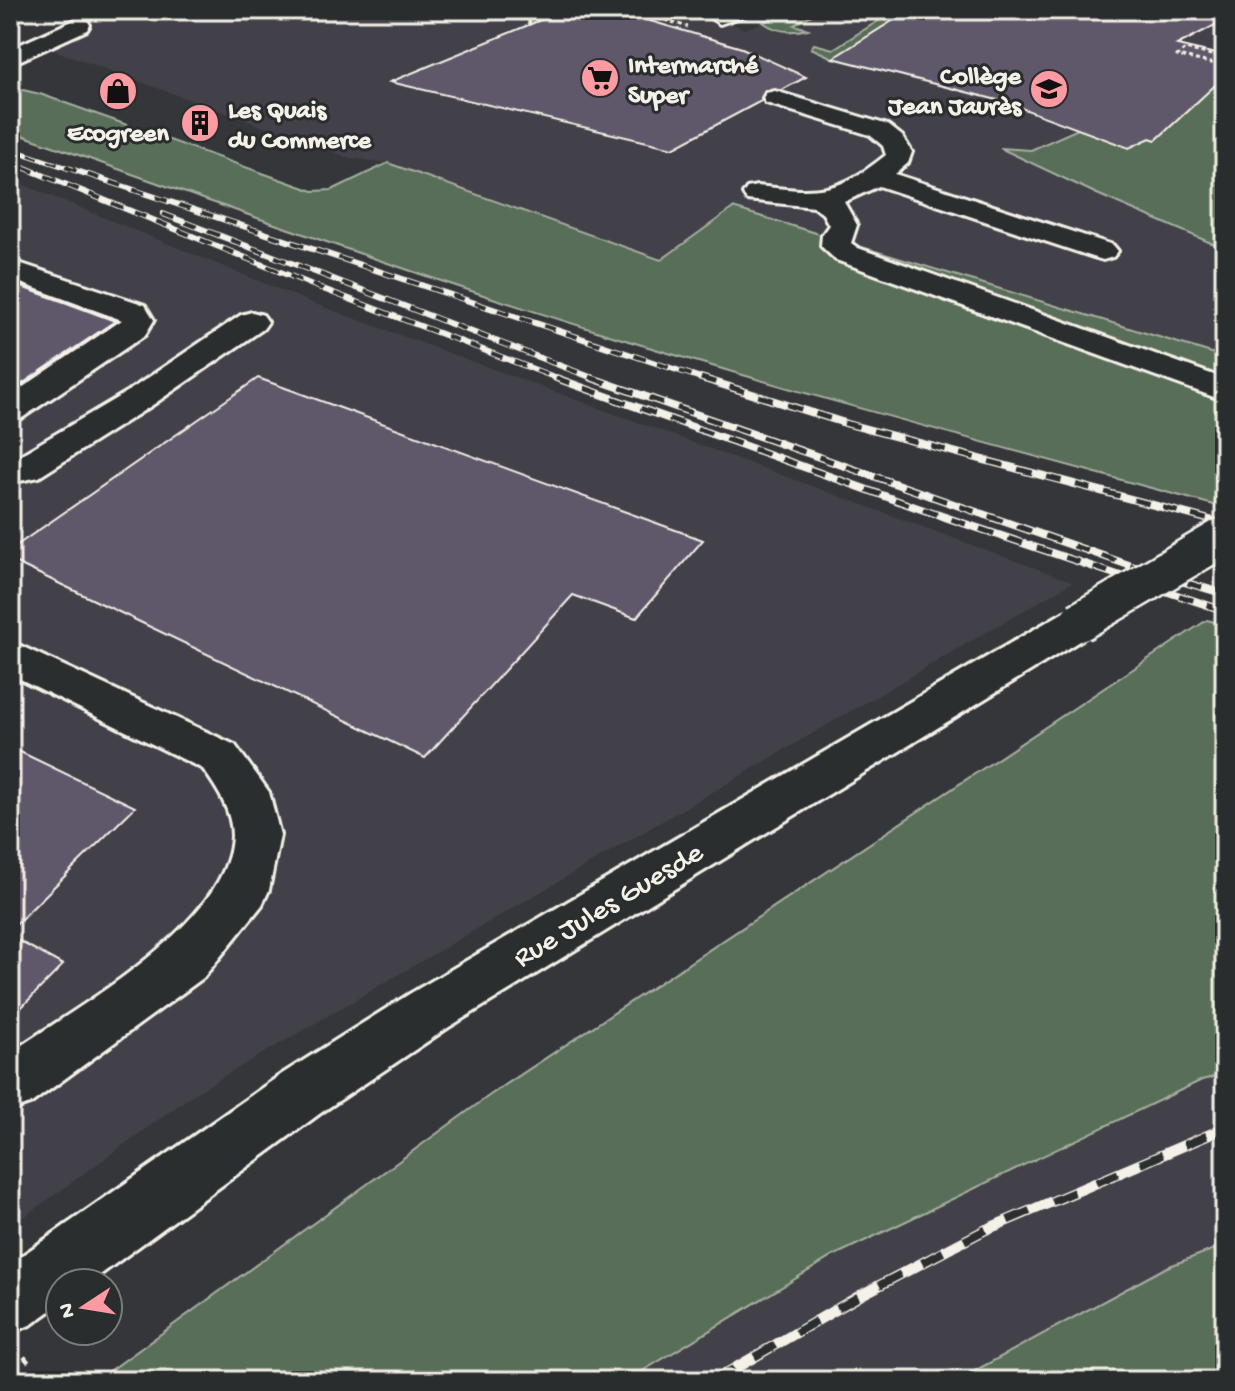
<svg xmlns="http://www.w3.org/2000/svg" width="1235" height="1391" viewBox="0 0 1235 1391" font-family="'Gochi Hand',sans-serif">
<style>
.built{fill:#424048}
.green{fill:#596e59;stroke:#a6b0a0;stroke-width:2}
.building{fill:#5f596a;stroke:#f4f1e8;stroke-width:2}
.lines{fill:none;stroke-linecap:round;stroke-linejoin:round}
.minor-casing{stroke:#f4f1e8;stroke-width:6}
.path-far1{stroke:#f4f1e8;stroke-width:3;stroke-dasharray:4 3;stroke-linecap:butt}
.path{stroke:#f4f1e8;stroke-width:7;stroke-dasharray:11 8;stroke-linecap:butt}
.minor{fill:#2a2d2e;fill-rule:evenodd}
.rail-far3-casing{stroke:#f4f1e8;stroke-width:5}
.rail-far2-casing{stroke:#f4f1e8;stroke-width:6}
.rail-far1-casing{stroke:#f4f1e8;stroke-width:8}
.rail-casing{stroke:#f4f1e8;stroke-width:11}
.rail-far3{stroke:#2a2d2e;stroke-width:3;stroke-dasharray:10;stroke-linecap:butt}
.rail-far2{stroke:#2a2d2e;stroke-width:4;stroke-dasharray:12;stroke-linecap:butt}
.rail-far1{stroke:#2a2d2e;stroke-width:5;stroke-dasharray:15;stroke-linecap:butt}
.rail{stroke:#2a2d2e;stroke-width:8;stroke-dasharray:24;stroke-linecap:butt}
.minor-bridge-casing{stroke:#f4f1e8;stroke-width:43;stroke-linecap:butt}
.minor-bridge{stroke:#2a2d2e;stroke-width:38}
.labels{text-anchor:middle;stroke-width:6;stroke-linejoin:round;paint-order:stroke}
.far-poi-label{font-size:26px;font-weight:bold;fill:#f4f1e8;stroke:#2a2d2e;text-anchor:start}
.street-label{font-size:30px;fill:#f4f1e8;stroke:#2a2d2e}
</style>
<rect width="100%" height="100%" fill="#35363a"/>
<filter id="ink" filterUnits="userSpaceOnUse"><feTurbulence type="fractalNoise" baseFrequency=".0125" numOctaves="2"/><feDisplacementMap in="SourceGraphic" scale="16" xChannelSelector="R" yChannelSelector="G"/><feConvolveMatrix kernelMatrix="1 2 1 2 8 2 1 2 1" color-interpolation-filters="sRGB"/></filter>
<g filter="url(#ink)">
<path class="built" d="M 49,10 L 699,10 L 745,29 L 795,10 L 1225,10 L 1225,357 L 733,208 L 662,260 L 388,163 L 349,158 L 23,39 L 81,18 Z
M 10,179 L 310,302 L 1073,582 L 197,1092 L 10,1227 Z
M 1225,609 L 1225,1381 L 96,1381 L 490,1095 Z"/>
<path class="green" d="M 795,10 L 820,10 L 794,25 L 808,29 C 792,33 776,32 763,22 Z
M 896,10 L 910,10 L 833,58 L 811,48 L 814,44 L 833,49 Z
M 1143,34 L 1185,47 L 1172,55 L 1225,68 L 1225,249 L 1097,194 L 1000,148 L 1031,150 L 1078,129 L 1129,147 L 1150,138 L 1156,139 Z
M 10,87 L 40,94 L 313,191 L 332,190 L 388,163 L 661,260 L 733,208 L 1225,357 L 1225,498 L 1214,505 C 1016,451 818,399 622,339 C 416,276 213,202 10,131 Z
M 1207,620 L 1225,625 L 1225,1074 L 1202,1080 L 833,1256 L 626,1381 L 96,1381 L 490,1095 Z
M 1225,1245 L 1225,1381 L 956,1381 L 1167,1267 Z"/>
<path class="building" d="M 565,10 L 613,10 L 742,48 L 806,77 L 782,90 L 765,90 L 761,101 L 673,148 L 390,82 Z
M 910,10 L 1225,10 L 1225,20 L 1177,45 L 1225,56 L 1225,76 L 1156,140 L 1150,138 L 1129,148 L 1005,102 L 833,58 Z
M 10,283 L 67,303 L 115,321 L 10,392 Z
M 258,378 L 703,540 L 636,618 L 573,595 L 425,758 L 10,560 L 10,550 Z
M 10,747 L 135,807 L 10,930 Z
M 10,936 L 63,965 L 10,1019 Z"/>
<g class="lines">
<g class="minor-casing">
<path id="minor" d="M 718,10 L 749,10 L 746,15 L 720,24 L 709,17 Z
M 79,18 L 87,20 L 90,25 L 87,30 L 10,65 L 10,49 Z
M 775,91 L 888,125 L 902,136 L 912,152 L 908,163 L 895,174 L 1113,245 L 1118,251 L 1113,257 L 1103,260 L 1093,257 L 879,186 L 844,202 L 857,225 L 851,243 L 858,248 L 1225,379 L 1225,401 L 836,260 L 821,246 L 822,235 L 829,225 L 823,214 L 814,207 L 747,200 L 743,194 L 747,188 L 757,186 C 819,193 836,195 886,155 L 883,146 L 870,135 L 766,103 L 763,98 L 766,93 Z
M 10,260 L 145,305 L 154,320 L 145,335 L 22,418 L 10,421 L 10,396 L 122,320 L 10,279 Z
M 252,312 L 263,315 L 268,322 L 263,329 L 151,406 L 39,477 L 10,483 L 10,461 L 127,392 L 241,315 Z
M 1079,608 L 1094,612 L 1100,622 L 1094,632 L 449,1027 L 322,1112 L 89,1283 L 60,1283 L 60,1304 L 32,1324 L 10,1334 L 10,1264 L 282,1074 L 411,993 L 1064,612 Z
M 10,641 L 235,745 L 269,792 L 280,835 L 269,890 L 262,905 L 203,978 L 30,1104 L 10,1111 L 10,1053 C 77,1007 229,924 232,836 C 232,811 217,788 203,769 L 10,674 Z"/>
</g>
<path class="path-far1" d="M 632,10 L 688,27
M 531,24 L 526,22 L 556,10
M 1225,58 L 1185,49 L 1177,56 L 1225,66"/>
<path class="path" d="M 10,1373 L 28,1358"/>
<use href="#minor" class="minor"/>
<g class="rail-far3-casing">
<path id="rail-far3" d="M 10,149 L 71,169
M 10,162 L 28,169"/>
</g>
<g class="rail-far2-casing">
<path id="rail-far2" d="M 23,167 L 310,284 L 562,380
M 65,167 L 707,380
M 163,214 L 598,380"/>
</g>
<g class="rail-far1-casing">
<path id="rail-far1" d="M 556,378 L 918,508 L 1225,611
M 592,378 L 1143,570 L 1225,594
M 701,378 L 848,424 L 1225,524"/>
</g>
<g class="rail-casing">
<path id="rail" d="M 713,1381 L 861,1295 L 985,1230 L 1225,1128"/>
</g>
<use href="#rail-far3" class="rail-far3"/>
<use href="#rail-far2" class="rail-far2"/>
<use href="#rail-far1" class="rail-far1"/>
<use href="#rail" class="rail"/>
<g class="minor-bridge-casing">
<path id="minor-bridge" d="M 1079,622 L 1225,536"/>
</g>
<use href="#minor-bridge" class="minor-bridge"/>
</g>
</g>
<defs>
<g id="supermarket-disc" transform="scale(2)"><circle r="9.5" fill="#ff9aa2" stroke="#2a2d2e"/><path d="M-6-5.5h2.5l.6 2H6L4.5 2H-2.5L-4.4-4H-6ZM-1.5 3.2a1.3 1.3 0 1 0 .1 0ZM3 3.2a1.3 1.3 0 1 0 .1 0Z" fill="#111"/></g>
<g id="school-disc" transform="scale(2)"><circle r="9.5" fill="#ff9aa2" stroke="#2a2d2e"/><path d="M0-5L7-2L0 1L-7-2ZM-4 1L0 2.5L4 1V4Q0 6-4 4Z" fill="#111"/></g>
<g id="shop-disc" transform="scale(2)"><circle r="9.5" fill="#ff9aa2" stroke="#2a2d2e"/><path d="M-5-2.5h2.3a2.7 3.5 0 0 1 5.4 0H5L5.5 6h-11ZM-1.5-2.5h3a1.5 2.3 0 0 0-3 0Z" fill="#111"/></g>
<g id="building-disc" transform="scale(2)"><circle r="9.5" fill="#ff9aa2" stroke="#2a2d2e"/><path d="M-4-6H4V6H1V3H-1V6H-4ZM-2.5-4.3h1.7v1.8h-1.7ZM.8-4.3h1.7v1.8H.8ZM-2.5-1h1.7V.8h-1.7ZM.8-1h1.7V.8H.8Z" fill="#111"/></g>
</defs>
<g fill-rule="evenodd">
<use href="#supermarket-disc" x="600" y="78"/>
<use href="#school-disc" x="1049" y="89"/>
<use href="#shop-disc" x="118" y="91"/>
<use href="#building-disc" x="200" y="123"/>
</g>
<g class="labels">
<g class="far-poi-label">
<text x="628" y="72">Intermarché<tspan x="628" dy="30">Super</tspan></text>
<text x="1021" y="83" text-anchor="end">Collège<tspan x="1021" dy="30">Jean Jaurès</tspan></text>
<text x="228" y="117">Les Quais<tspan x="228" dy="30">du Commerce</tspan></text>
<text x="118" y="140" text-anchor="middle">Ecogreen</text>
</g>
<g class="street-label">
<text transform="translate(607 903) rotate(-31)" y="10">Rue Jules Guesde</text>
</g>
</g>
<rect width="1235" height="1391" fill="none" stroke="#2a2d2e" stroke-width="40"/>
<rect x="20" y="20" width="1195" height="1351" fill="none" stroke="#f4f1e8" stroke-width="3" filter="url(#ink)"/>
<g transform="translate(84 1307) rotate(258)"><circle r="38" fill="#2a2d2e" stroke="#7b7b78" stroke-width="2"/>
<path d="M0-6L14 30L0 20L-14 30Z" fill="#ff9aa2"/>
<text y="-12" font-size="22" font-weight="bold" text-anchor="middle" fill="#f4f1e8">N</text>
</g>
</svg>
